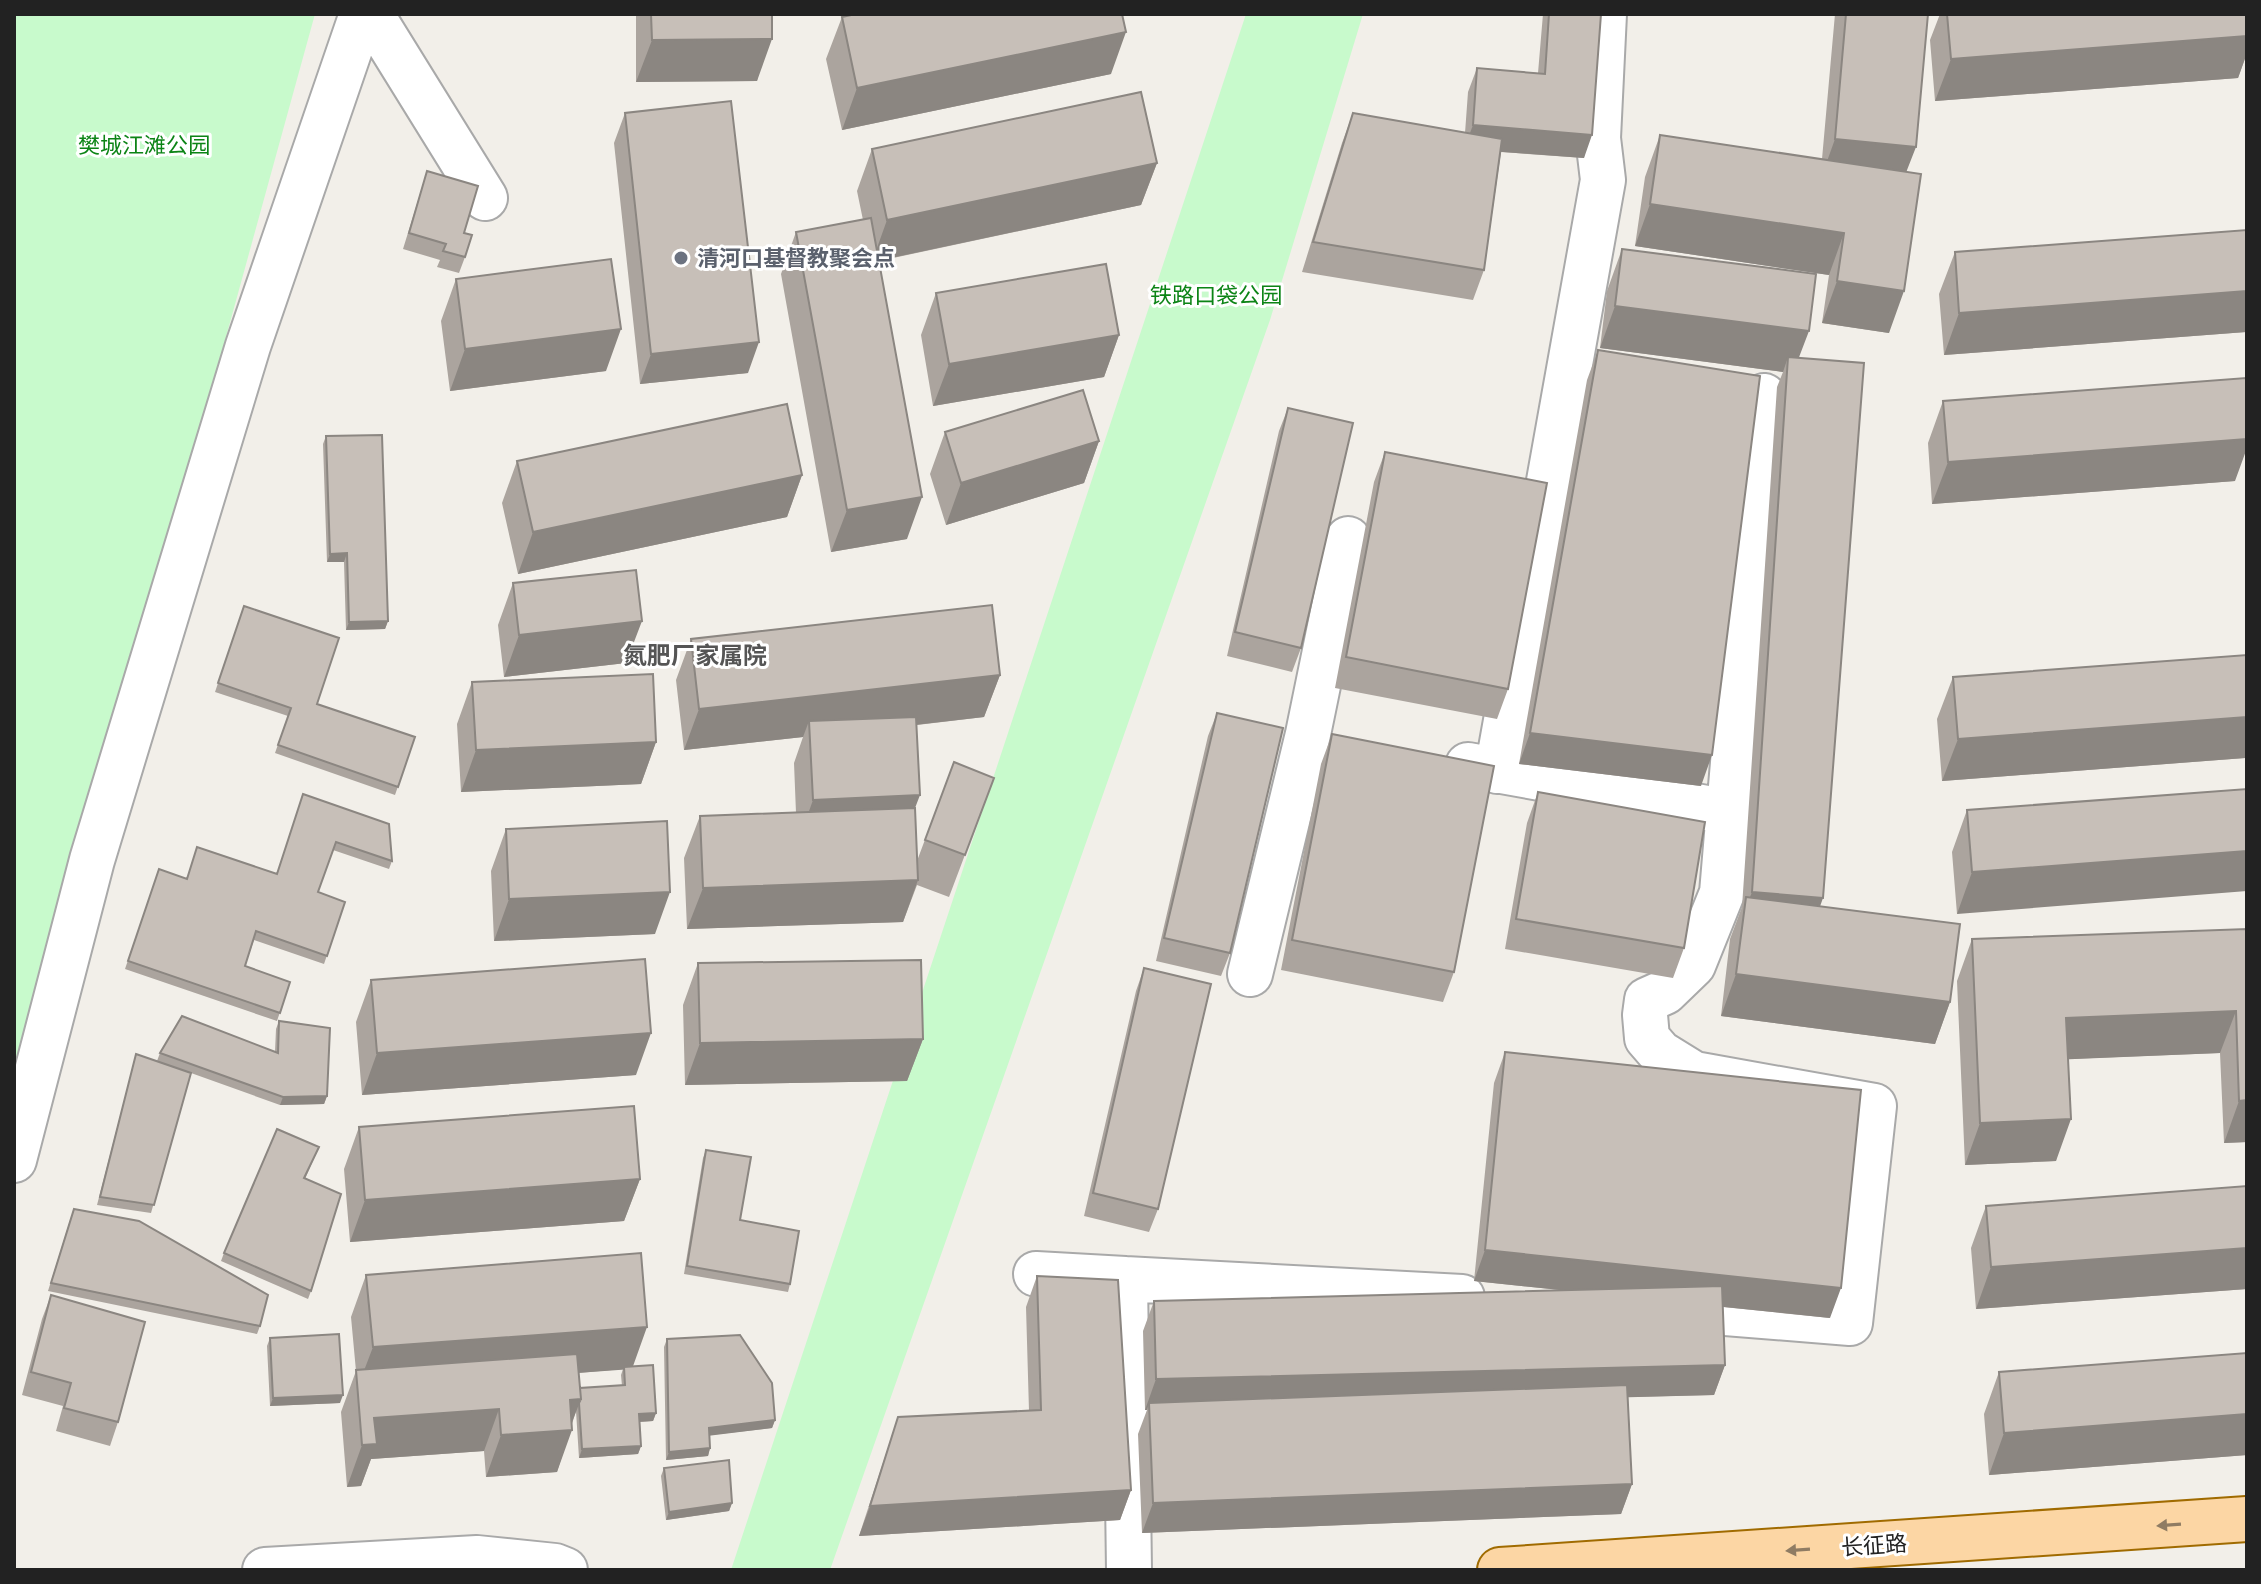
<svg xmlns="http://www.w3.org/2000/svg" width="2261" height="1584" viewBox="0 0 2261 1584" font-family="Raleway,'Noto Sans SC',sans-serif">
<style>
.park{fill:#c8facc}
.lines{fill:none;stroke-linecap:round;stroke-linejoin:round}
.minor-casing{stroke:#a9a9a9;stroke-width:48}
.major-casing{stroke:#a06b00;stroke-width:48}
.minor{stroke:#fff;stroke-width:44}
.major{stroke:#fcd6a4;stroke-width:44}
.wall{fill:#aba49e;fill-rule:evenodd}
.shaded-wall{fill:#8b8681}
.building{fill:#c7bfb8;stroke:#8b8681;stroke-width:2}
.oneway{fill:#8f7c63}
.worship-dot{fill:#6b7280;stroke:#fff;stroke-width:3}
.labels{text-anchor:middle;stroke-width:6;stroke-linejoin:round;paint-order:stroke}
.park-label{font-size:22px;fill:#0c8416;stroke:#fff}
.worship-label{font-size:22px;font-weight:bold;fill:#5b616d;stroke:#fff;text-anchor:start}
.street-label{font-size:22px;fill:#222;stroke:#fff}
.neighbourhood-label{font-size:24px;font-weight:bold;fill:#555;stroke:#fff}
</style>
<rect width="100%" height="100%" fill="#f2efe9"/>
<path class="park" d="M 14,14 L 315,14 L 14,1106 Z
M 1246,14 L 1363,14 L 1270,320 L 830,1570 L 731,1570 Z"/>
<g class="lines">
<g class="minor-casing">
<path id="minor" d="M 371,14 L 485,198
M 1468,765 L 1729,812
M 1497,771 L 1603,180 L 1598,138 L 1604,14
M 1250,974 L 1308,734 L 1348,539
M 14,1160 L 92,860 L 248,346 L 362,14
M 1036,1274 L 1125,1279 L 1129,1570
M 1125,1279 L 1462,1297
M 1663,1308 L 1850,1323 L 1874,1106 L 1694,1074 L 1660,1053 L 1647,1038 L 1645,1015 L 1647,1000 L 1665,992 L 1693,965 L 1722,893 L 1764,396
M 265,1570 L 477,1558 L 555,1566 L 565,1570"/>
</g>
<g class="major-casing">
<path id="major" d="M 1500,1570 L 2247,1519"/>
</g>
<use href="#minor" class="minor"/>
<use href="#major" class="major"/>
</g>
<path class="wall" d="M 636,14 L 772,14 L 757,81 L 636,82 Z
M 1543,14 L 1601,14 L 1584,158 L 1501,152 L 1484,270 L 1473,300 L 1302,272 L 1342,143 L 1353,113 L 1465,133 L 1468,92 L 1477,68 L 1538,73 Z
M 1835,14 L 1928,14 L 1906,172 L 1889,333 L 1822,323 L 1829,275 L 1635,246 L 1645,177 L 1660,135 L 1822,159 Z
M 1940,14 L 2247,14 L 2247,53 L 2238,78 L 1935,101 L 1930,40 Z
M 842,17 L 1111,74 L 842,130 L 826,59 Z
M 625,113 L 748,373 L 640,384 L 614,143 Z
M 872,149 L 1157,163 L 1141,205 L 879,261 L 907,539 L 831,552 L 781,274 L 796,232 L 863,220 L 857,191 Z
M 427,171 L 464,233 L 465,257 L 459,273 L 437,267 L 440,260 L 403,249 Z
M 1622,249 L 1799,358 L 1820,906 L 1950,1002 L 1935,1044 L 1721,1016 L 1730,939 L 1742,907 L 1777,387 L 1783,372 L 1600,348 L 1607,291 Z
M 1955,252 L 2246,332 L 1944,355 L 1939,294 Z
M 456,279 L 606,371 L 450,391 L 441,321 Z
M 936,293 L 1119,335 L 1104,377 L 933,406 L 921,335 Z
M 1598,350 L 1701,786 L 1519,764 L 1587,380 Z
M 1943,401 L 2235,481 L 1932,504 L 1928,443 Z
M 1288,408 L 1301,648 L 1292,672 L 1227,656 L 1279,431 Z
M 945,432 L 1099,441 L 1084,483 L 946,525 L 930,474 Z
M 326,436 L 388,621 L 385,629 L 346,630 L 344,562 L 327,562 L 323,444 Z
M 1385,452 L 1508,689 L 1497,719 L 1335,688 L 1374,482 Z
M 517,461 L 802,475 L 787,517 L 518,574 L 502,503 Z
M 513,583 L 626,663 L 504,677 L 498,625 Z
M 244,606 L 317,704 L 415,737 L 395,795 L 275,753 L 288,716 L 215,692 Z
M 691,639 L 1000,675 L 984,717 L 917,725 L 915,808 L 917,861 L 954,762 L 994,778 L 949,897 L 917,885 L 903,922 L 687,929 L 684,858 L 700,816 L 796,813 L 794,763 L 803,737 L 684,750 L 676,680 Z
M 1953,677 L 2245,758 L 1942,781 L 1937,719 Z
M 472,682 L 656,742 L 641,784 L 461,792 L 457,724 Z
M 1217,713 L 1230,953 L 1221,976 L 1156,961 L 1208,736 Z
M 1332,734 L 1454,972 L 1443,1002 L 1281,970 L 1321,764 Z
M 2247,789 L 1957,914 L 1952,852 L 1967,810 Z
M 1538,792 L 1684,948 L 1673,978 L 1505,949 L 1527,823 Z
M 303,794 L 392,861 L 389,869 L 333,850 L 318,892 L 345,902 L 324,964 L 254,940 L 245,966 L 290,982 L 277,1021 L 125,969 L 159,869 L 187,879 L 277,874 Z
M 506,829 L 655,934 L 494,941 L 491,871 Z
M 2247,929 L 2247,1142 L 2224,1143 L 2220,1053 L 2068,1059 L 2056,1161 L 1965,1165 L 1957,981 L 1972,939 Z
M 698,963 L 923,1039 L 907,1081 L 685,1085 L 683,1005 Z
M 1144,968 L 1158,1209 L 1149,1232 L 1084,1216 L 1136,991 Z
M 371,980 L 636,1075 L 362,1095 L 356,1022 Z
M 279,1021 L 327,1096 L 324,1104 L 280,1105 L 191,1073 L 151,1213 L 97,1205 L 136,1054 L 188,1072 L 157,1061 L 160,1053 L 275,1052 L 276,1029 Z
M 1505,1052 L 1830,1318 L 1723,1307 L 1725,1365 L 1714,1395 L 1628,1397 L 1632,1484 L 1621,1514 L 1142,1533 L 1138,1434 L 1147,1410 L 1145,1410 L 1143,1331 L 1154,1301 L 1561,1290 L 1474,1281 L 1494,1083 Z
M 359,1127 L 640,1179 L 624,1221 L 350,1242 L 344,1169 Z
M 319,1147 L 305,1179 L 311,1291 L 308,1299 L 221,1261 L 224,1253 Z
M 706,1150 L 740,1220 L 790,1284 L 788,1292 L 684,1274 L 703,1158 Z
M 2247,1186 L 2247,1289 L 1976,1309 L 1971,1248 L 1986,1206 Z
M 71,1217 L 260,1326 L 257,1334 L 48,1291 Z
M 366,1275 L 632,1366 L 656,1413 L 653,1421 L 640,1422 L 641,1446 L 638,1454 L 579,1458 L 576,1411 L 557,1472 L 486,1477 L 484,1451 L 371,1459 L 361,1486 L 347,1487 L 341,1412 L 356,1371 L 351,1317 ZM 623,1369 L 621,1375 L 622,1386 L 580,1388 L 578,1373 Z
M 1037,1276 L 1131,1490 L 1120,1520 L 859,1536 L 898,1417 L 1029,1411 L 1026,1307 Z
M 51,1295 L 118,1422 L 110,1446 L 56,1431 L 63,1406 L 22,1395 L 42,1319 Z
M 270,1338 L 340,1403 L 270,1406 L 267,1346 Z
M 667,1339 L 775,1420 L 772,1428 L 710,1435 L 710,1448 L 708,1456 L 666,1460 L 664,1347 Z
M 2247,1353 L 2247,1455 L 1989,1475 L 1984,1414 L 1999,1372 Z
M 664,1468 L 732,1503 L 729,1511 L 666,1520 L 661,1476 Z"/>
<path class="shaded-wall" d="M 1126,32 L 1111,74 L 842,130 L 857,88 Z
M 2247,36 L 2247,53 L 2238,78 L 1935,101 L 1951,59 Z
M 772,39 L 757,81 L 636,82 L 652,40 Z
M 1473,125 L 1592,135 L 1584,158 L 1464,149 Z
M 1835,139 L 1916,147 L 1900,188 L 1820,181 Z
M 1157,163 L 1141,205 L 872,262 L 887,220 Z
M 1650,204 L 1844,233 L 1829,275 L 1635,246 Z
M 1837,281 L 1904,291 L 1889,333 L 1822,323 Z
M 2247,291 L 2246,332 L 1944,355 L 1959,313 Z
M 1615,306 L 1809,331 L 1793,373 L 1788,357 L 1783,372 L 1600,348 Z
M 621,329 L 606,371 L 450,391 L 465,349 Z
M 1119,335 L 1104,377 L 933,406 L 949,364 Z
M 759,342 L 748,373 L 640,384 L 651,354 Z
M 2247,439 L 2247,448 L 2235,481 L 1932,504 L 1948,462 Z
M 1099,441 L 1084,483 L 946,525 L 961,483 Z
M 802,475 L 787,517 L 518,574 L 533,532 Z
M 922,497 L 907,539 L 831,552 L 847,510 Z
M 347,553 L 344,562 L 327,562 L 330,554 Z
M 388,621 L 385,629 L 346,630 L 349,622 Z
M 642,621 L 626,663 L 504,677 L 519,635 Z
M 1000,675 L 984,717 L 810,737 L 809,721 L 803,737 L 684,750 L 699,709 Z
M 2247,717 L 2247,751 L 2245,758 L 1942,781 L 1958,739 Z
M 1530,733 L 1712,755 L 1701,786 L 1519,764 Z
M 656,742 L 641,784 L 461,792 L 476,750 Z
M 920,795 L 904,837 L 798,842 L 813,800 Z
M 2247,851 L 2247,891 L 1957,914 L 1972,872 Z
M 918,880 L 903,922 L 687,929 L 703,888 Z
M 670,892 L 655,934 L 494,941 L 509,899 Z
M 1752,892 L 1823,898 L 1812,929 L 1743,915 Z
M 1736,974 L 1950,1002 L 1935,1044 L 1721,1016 Z
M 2236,1011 L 2220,1053 L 2051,1060 L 2066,1018 Z
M 651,1033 L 636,1075 L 362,1095 L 377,1053 Z
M 923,1039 L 907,1081 L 685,1085 L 700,1043 Z
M 327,1096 L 324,1104 L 280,1105 L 283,1097 Z
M 2247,1100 L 2247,1142 L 2224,1143 L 2239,1101 Z
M 2071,1119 L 2056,1161 L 1965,1165 L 1980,1123 Z
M 640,1179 L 624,1221 L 350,1242 L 365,1200 Z
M 2247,1248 L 2247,1289 L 1976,1309 L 1991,1267 Z
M 1485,1250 L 1841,1288 L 1830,1318 L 1474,1281 Z
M 647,1327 L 632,1369 L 357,1389 L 373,1347 Z
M 1725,1365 L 1714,1395 L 1149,1410 L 1149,1403 L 1147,1410 L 1145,1410 L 1156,1379 Z
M 343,1395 L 340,1403 L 270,1406 L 273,1398 Z
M 581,1399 L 569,1430 L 572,1430 L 557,1472 L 486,1477 L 501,1435 L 570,1400 Z
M 499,1409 L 484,1451 L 371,1459 L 361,1486 L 347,1487 L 362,1445 L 374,1418 Z
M 656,1413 L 653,1421 L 636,1422 L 639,1414 Z
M 2247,1414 L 2247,1455 L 1989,1475 L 2004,1433 Z
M 775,1420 L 772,1428 L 707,1436 L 709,1428 Z
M 641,1446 L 638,1454 L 579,1458 L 582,1449 Z
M 710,1448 L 708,1456 L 666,1460 L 669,1452 Z
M 1632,1484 L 1621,1514 L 1142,1533 L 1153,1503 Z
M 1131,1490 L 1120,1520 L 859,1536 L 870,1506 Z
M 732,1503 L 729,1511 L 666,1520 L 669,1512 Z"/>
<path class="building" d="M 651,14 L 772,14 L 772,39 L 652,40 Z
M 856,14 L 1122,14 L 1126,32 L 857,88 L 842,17 Z
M 1549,14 L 1601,14 L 1592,135 L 1473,125 L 1477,68 L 1545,74 Z
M 1846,14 L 1928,14 L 1916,147 L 1835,139 Z
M 1947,14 L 2247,14 L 2247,36 L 1951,59 Z
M 1141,92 L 1157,163 L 887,220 L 872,149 Z
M 731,101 L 759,342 L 651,354 L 625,113 Z
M 1353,113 L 1502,139 L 1484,270 L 1313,242 Z
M 1660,135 L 1921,174 L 1904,291 L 1837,281 L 1844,233 L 1650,204 Z
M 427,171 L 478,186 L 464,233 L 472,235 L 465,257 L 443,251 L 446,244 L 409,233 Z
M 871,218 L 922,497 L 847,510 L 796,232 Z
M 2247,230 L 2247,291 L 1959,313 L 1955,252 Z
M 1622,249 L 1816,274 L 1809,331 L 1615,306 Z
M 611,259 L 621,329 L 465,349 L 456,279 Z
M 1106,264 L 1119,335 L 949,364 L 936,293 Z
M 1598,350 L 1760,376 L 1712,755 L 1530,733 Z
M 1788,357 L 1864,363 L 1823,898 L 1752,892 Z
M 2246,378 L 2247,396 L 2247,439 L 1948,462 L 1943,401 Z
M 1083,390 L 1099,441 L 961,483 L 945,432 Z
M 787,404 L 802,475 L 533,532 L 517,461 Z
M 1288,408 L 1353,423 L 1301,648 L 1235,632 Z
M 382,435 L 388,621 L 349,622 L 347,553 L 330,554 L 326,436 Z
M 1385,452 L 1547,483 L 1508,689 L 1346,657 Z
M 636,570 L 642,621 L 519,635 L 513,583 Z
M 992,605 L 1000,675 L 699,709 L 691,639 Z
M 244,606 L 339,638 L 317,704 L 415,737 L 398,787 L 278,745 L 291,708 L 218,683 Z
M 2247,655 L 2247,717 L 1958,739 L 1953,677 Z
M 653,674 L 656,742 L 476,750 L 472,682 Z
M 1217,713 L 1283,728 L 1230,953 L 1164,938 Z
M 916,717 L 920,795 L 813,800 L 809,721 Z
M 1332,734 L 1494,766 L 1454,972 L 1292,940 Z
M 954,762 L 994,778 L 965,855 L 925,840 Z
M 2247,789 L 2247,851 L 1972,872 L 1967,810 Z
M 1538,792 L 1705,822 L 1684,948 L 1516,919 Z
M 303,794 L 389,824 L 392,861 L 336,842 L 318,892 L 345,902 L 327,956 L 256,931 L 245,966 L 290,982 L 280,1013 L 128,961 L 159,869 L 187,879 L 197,847 L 277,874 Z
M 915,808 L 918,880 L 703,888 L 700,816 Z
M 667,821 L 670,892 L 509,899 L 506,829 Z
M 1746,897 L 1960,924 L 1950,1002 L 1736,974 Z
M 2247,929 L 2247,1100 L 2239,1101 L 2236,1011 L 2066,1018 L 2071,1119 L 1980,1123 L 1972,939 Z
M 645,959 L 651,1033 L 377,1053 L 371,980 Z
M 921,960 L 923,1039 L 700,1043 L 698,963 Z
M 1144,968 L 1211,984 L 1158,1209 L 1093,1193 Z
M 182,1016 L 278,1053 L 279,1021 L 330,1028 L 327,1096 L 283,1097 L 160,1053 Z
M 1505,1052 L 1861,1090 L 1841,1288 L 1485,1250 Z
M 136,1054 L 191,1073 L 154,1205 L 100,1197 Z
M 634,1106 L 640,1179 L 365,1200 L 359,1127 Z
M 277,1129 L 319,1147 L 304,1178 L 341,1194 L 311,1291 L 224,1253 Z
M 706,1150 L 751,1157 L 740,1220 L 799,1231 L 790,1284 L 687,1266 Z
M 2247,1186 L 2247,1248 L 1991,1267 L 1986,1206 Z
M 74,1209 L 139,1221 L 268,1295 L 260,1326 L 51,1283 Z
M 641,1253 L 647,1327 L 373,1347 L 366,1275 Z
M 1037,1276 L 1118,1280 L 1131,1490 L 870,1506 L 898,1417 L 1041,1410 Z
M 1722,1286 L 1725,1365 L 1156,1379 L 1154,1301 Z
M 51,1295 L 145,1322 L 118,1422 L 64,1408 L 71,1383 L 31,1372 Z
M 339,1334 L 343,1395 L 273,1398 L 270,1338 Z
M 740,1335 L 772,1383 L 775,1420 L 709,1428 L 710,1448 L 669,1452 L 667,1339 Z
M 2247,1353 L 2247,1414 L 2004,1433 L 1999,1372 Z
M 577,1354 L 581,1399 L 570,1400 L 572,1430 L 501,1435 L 499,1409 L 374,1418 L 377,1444 L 362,1445 L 356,1370 Z
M 653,1365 L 656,1413 L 639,1414 L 641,1446 L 582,1449 L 579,1403 L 581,1399 L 580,1388 L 625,1385 L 624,1367 Z
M 1627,1385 L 1632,1484 L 1153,1503 L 1149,1403 Z
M 729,1460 L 732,1503 L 669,1512 L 664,1468 Z"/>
<defs><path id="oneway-solid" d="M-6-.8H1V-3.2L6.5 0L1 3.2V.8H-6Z" transform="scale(2)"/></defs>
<g class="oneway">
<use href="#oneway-solid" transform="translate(2169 1525) rotate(176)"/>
<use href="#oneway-solid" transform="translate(1798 1550) rotate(176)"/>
</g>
<circle class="worship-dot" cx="681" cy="258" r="8"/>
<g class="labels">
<g class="park-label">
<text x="144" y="153">樊城江滩公园</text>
<text x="1216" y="303">铁路口袋公园</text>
</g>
<g class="worship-label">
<text x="697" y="266">清河口基督教聚会点</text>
</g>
<g class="street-label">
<text transform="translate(1874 1545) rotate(-4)" y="8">长征路</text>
</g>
<g class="neighbourhood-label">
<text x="695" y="664">氮肥厂家属院</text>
</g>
</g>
<rect width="2261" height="1584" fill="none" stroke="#222222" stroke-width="32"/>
</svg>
